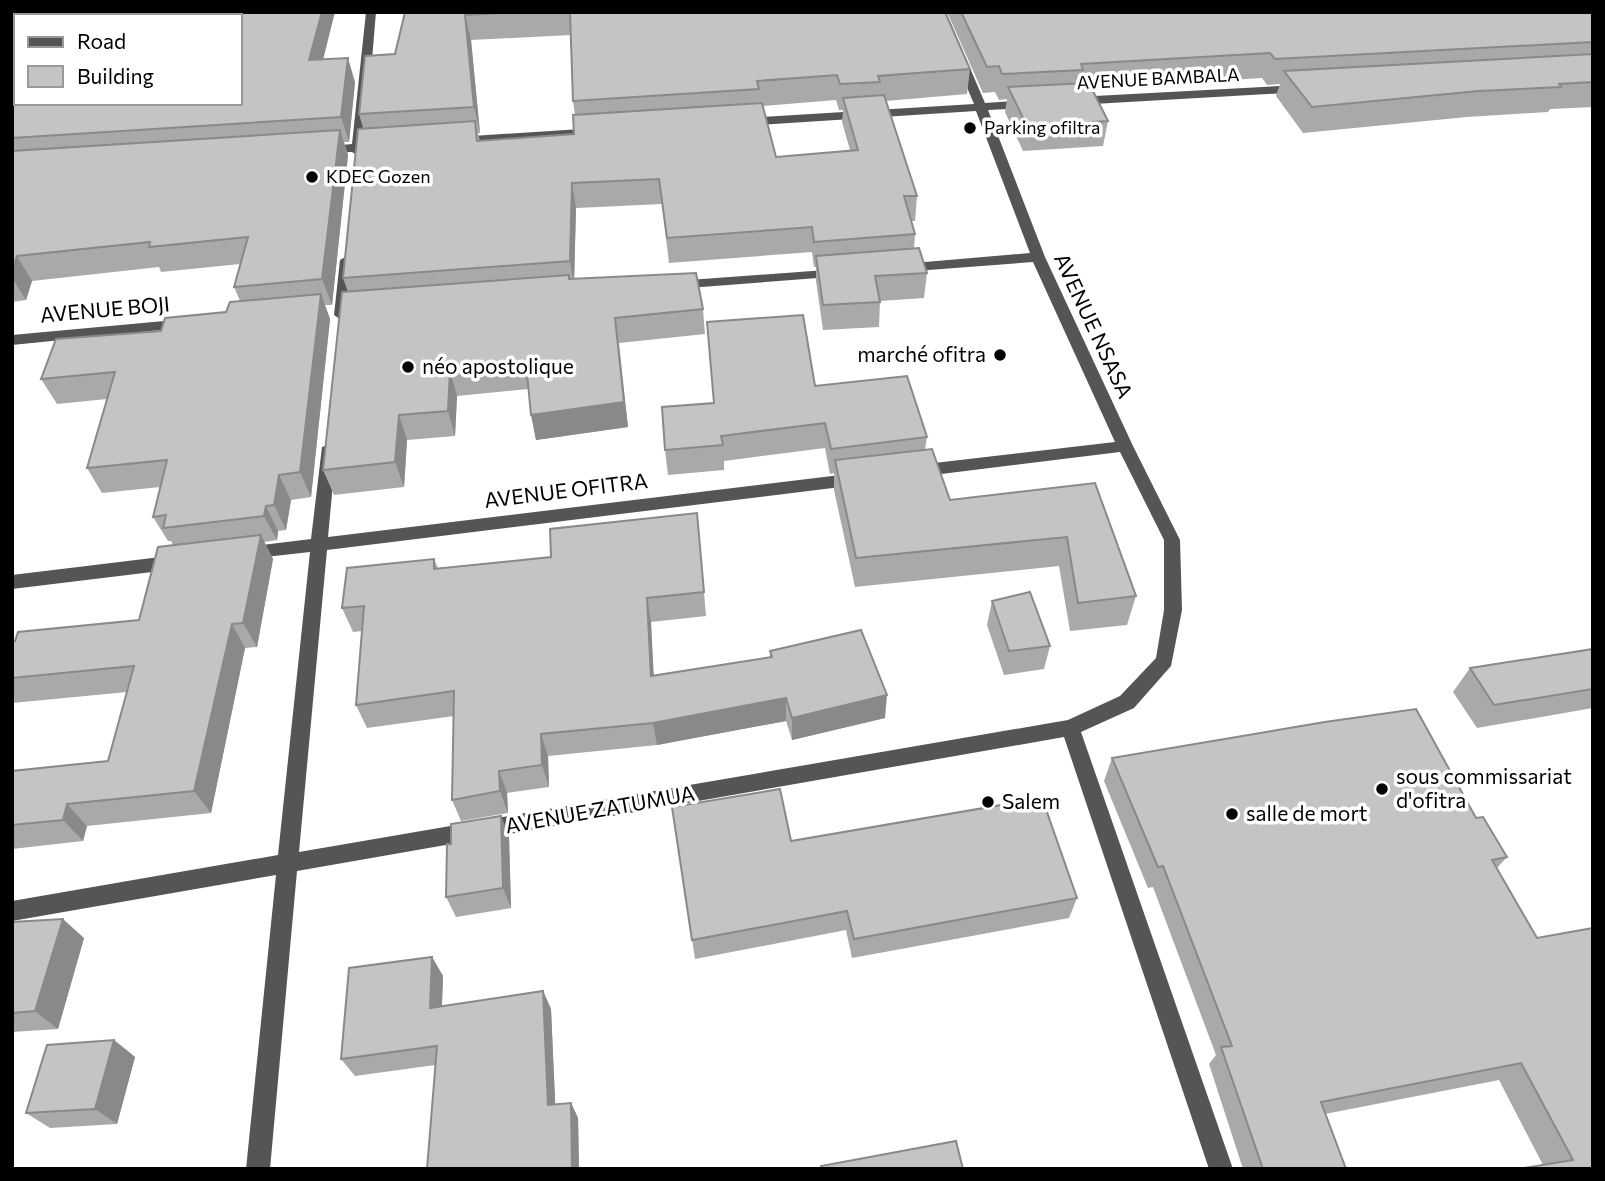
<svg xmlns="http://www.w3.org/2000/svg" width="1605" height="1181" viewBox="0 0 1605 1181" font-family="Commissioner,sans-serif">
<style>
.lines{fill:none;stroke-linecap:round;stroke-linejoin:round}
.minor{fill:#555;fill-rule:evenodd}
.wall{fill:#a9a9a9;fill-rule:evenodd}
.shaded-wall{fill:#898989}
.building{fill:#c4c4c4;stroke:#898989;stroke-width:2}
.poi-dot{fill:#000;stroke:#fff;stroke-width:2.5}
.labels{text-anchor:middle;stroke-width:7;stroke-linejoin:round;paint-order:stroke}
.far-street-label{font-size:18px;fill:#000;stroke:#fff}
.far-poi-label{font-size:18px;fill:#000;stroke:#fff;text-anchor:start}
.street-label{font-size:21px;fill:#000;stroke:#fff}
.poi-label{font-size:21px;fill:#000;stroke:#fff;text-anchor:start}
</style>
<rect width="100%" height="100%" fill="#fff"/>
<g class="lines">
<path class="minor" d="M 366,12 L 376,12 L 365,143 L 381,142 L 387,146 L 381,150 L 364,151 L 358,156 L 352,152 L 321,153 L 321,147 L 352,144 Z
M 935,12 L 946,12 L 985,103 L 1027,100 L 1033,104 L 1027,108 L 988,110 L 1045,257 L 1133,446 L 1180,540 L 1182,610 L 1171,666 L 1134,708 L 1081,732 L 1233,1169 L 1209,1169 L 1064,737 L 297,871 L 270,1169 L 246,1169 L 276,875 L 12,921 L 12,901 L 278,855 L 310,552 L 246,559 L 240,558 L 237,553 L 240,548 L 246,547 L 311,539 L 322,447 L 328,445 L 336,451 L 328,537 L 857,473 L 865,479 L 857,485 L 327,550 L 299,852 L 1068,720 L 1120,696 L 1156,658 L 1164,610 L 1164,540 L 1120,452 L 917,477 L 909,471 L 917,465 L 1115,442 L 1033,262 L 902,272 L 895,268 L 902,264 L 1030,253 L 976,111 L 744,126 L 738,122 L 744,118 L 974,104 Z
M 1299,85 L 1303,86 L 1303,92 L 1076,105 L 1070,101 L 1076,97 Z
M 597,128 L 603,132 L 601,135 L 457,145 L 451,141 L 457,137 Z
M 347,256 L 354,260 L 348,315 L 341,320 L 334,315 L 340,260 Z
M 839,269 L 846,273 L 844,276 L 675,289 L 668,285 L 675,281 Z
M 186,319 L 193,324 L 191,327 L 12,345 L 12,335 Z
M 177,555 L 183,557 L 186,562 L 183,567 L 177,569 L 12,589 L 12,575 Z"/>
</g>
<path class="wall" d="M 12,12 L 190,12 L 166,13 L 165,16 L 16,16 L 16,103 L 324,59 L 355,82 L 349,142 L 344,142 L 348,155 L 332,305 L 325,305 L 330,319 L 311,497 L 291,500 L 286,530 L 278,531 L 277,540 L 264,542 L 273,559 L 257,647 L 245,648 L 211,813 L 87,826 L 83,841 L 12,849 L 12,771 L 108,761 L 127,692 L 12,703 L 12,641 L 139,620 L 173,545 L 171,541 L 168,541 L 153,517 L 160,487 L 102,493 L 87,468 L 107,399 L 57,404 L 41,379 L 161,331 L 226,312 L 240,301 L 234,287 L 240,264 L 161,272 L 159,267 L 32,281 L 26,300 L 12,302 Z
M 405,12 L 945,12 L 970,69 L 967,94 L 886,101 L 917,196 L 915,221 L 911,221 L 915,234 L 914,249 L 927,273 L 924,298 L 880,301 L 879,327 L 823,330 L 816,281 L 816,267 L 814,267 L 812,252 L 669,263 L 662,204 L 576,208 L 574,279 L 703,309 L 705,334 L 619,343 L 628,427 L 536,440 L 528,389 L 457,396 L 455,436 L 407,440 L 404,487 L 334,495 L 323,470 L 348,292 L 343,278 L 363,128 L 359,114 L 395,54 ZM 571,35 L 573,101 L 575,115 L 574,134 L 480,141 L 478,133 L 480,133 L 471,40 ZM 836,100 L 839,110 L 843,110 L 842,122 L 850,150 L 776,157 L 763,106 Z
M 947,12 L 1593,12 L 1593,107 L 1550,109 L 1548,112 L 1467,117 L 1303,133 L 1276,96 L 1280,84 L 1267,85 L 1262,78 L 1092,89 L 1108,121 L 1103,146 L 1023,151 L 1005,112 L 1007,99 L 999,100 L 995,92 L 983,93 Z
M 815,386 L 927,437 L 925,450 L 950,500 L 1095,483 L 1136,596 L 1127,625 L 1070,631 L 1059,566 L 855,587 L 834,490 L 834,473 L 830,474 L 825,448 L 724,461 L 724,470 L 668,475 L 665,450 L 713,403 Z
M 697,513 L 706,616 L 651,622 L 653,675 L 770,658 L 770,651 L 885,718 L 792,740 L 786,721 L 657,745 L 548,756 L 549,787 L 507,793 L 508,813 L 461,821 L 452,800 L 454,716 L 367,728 L 356,705 L 362,631 L 353,632 L 342,608 L 434,559 L 438,568 L 551,557 Z
M 992,601 L 1050,646 L 1044,669 L 1004,675 L 987,625 Z
M 1593,649 L 1593,708 L 1477,728 L 1453,692 L 1470,668 Z
M 1112,758 L 1476,818 L 1507,857 L 1497,868 L 1593,1169 L 1543,1165 L 1499,1080 L 1325,1114 L 1346,1169 L 1243,1169 L 1209,1064 L 1216,1055 L 1153,887 L 1148,888 L 1104,781 Z
M 672,807 L 791,841 L 1077,898 L 1069,918 L 852,958 L 846,930 L 695,959 Z
M 501,816 L 509,837 L 511,908 L 456,917 L 446,897 L 451,844 Z
M 12,922 L 84,938 L 58,1029 L 12,1032 Z
M 432,957 L 443,976 L 442,1006 L 543,991 L 551,1009 L 555,1104 L 571,1103 L 578,1118 L 579,1169 L 427,1169 L 435,1065 L 355,1076 L 341,1059 Z
M 114,1040 L 135,1057 L 117,1124 L 50,1128 L 26,1113 Z"/>
<path class="shaded-wall" d="M 148,12 L 166,12 L 165,16 L 146,16 Z
M 322,12 L 335,12 L 317,84 L 309,60 Z
M 465,15 L 471,40 L 480,133 L 474,107 Z
M 348,58 L 355,82 L 349,142 L 341,117 Z
M 340,130 L 348,155 L 332,305 L 322,279 Z
M 572,183 L 576,208 L 574,286 L 570,261 Z
M 17,256 L 32,281 L 26,300 L 12,278 L 12,271 Z
M 321,294 L 330,319 L 311,497 L 300,472 Z
M 615,318 L 628,427 L 536,440 L 531,415 Z
M 450,371 L 457,396 L 455,436 L 448,411 Z
M 399,415 L 407,440 L 404,487 L 395,462 Z
M 279,475 L 291,500 L 286,530 L 274,505 Z
M 266,506 L 278,531 L 277,540 L 264,516 Z
M 261,535 L 273,559 L 257,647 L 243,623 Z
M 647,598 L 651,622 L 655,699 L 651,676 Z
M 232,624 L 245,648 L 211,813 L 194,791 Z
M 887,695 L 885,718 L 792,740 L 792,718 Z
M 786,698 L 786,721 L 657,745 L 653,723 Z
M 541,734 L 548,756 L 549,787 L 542,765 Z
M 499,771 L 507,793 L 508,813 L 500,791 Z
M 67,804 L 87,826 L 83,841 L 63,820 Z
M 501,816 L 509,837 L 511,908 L 503,888 Z
M 63,919 L 84,938 L 58,1029 L 35,1011 Z
M 432,957 L 443,976 L 441,1026 L 430,1008 Z
M 543,991 L 551,1009 L 556,1121 L 548,1105 Z
M 114,1040 L 135,1057 L 117,1124 L 95,1109 Z
M 571,1103 L 578,1118 L 579,1169 L 572,1169 Z"/>
<path class="building" d="M 12,12 L 148,12 L 146,16 L 16,16 L 16,103 L 240,103 L 240,16 L 231,16 L 232,12 L 322,12 L 309,60 L 348,58 L 341,117 L 12,138 Z
M 405,12 L 518,12 L 465,15 L 474,107 L 359,114 L 365,56 L 395,54 Z
M 570,12 L 945,12 L 970,69 L 878,76 L 880,82 L 840,84 L 837,75 L 757,81 L 759,89 L 573,101 Z
M 961,12 L 1593,12 L 1593,42 L 1275,59 L 1270,53 L 1081,64 L 1083,70 L 1002,74 L 999,66 L 987,67 Z
M 1593,54 L 1593,82 L 1559,84 L 1561,87 L 1479,91 L 1312,107 L 1284,71 Z
M 1089,83 L 1108,121 L 1027,126 L 1008,87 Z
M 884,95 L 917,196 L 904,196 L 915,234 L 814,242 L 812,227 L 667,238 L 659,179 L 572,183 L 570,261 L 343,278 L 358,129 L 475,121 L 477,141 L 574,134 L 573,115 L 762,103 L 776,157 L 858,150 L 843,98 Z
M 340,130 L 322,279 L 234,287 L 248,237 L 149,247 L 150,242 L 17,256 L 12,271 L 12,151 Z
M 919,248 L 927,273 L 875,276 L 880,302 L 823,305 L 816,256 Z
M 696,273 L 703,309 L 615,318 L 624,402 L 531,415 L 526,363 L 450,371 L 448,411 L 399,415 L 395,462 L 323,470 L 342,292 L 569,275 L 569,279 Z
M 321,294 L 300,472 L 279,475 L 274,505 L 266,506 L 264,516 L 163,528 L 166,515 L 153,517 L 167,460 L 87,468 L 115,372 L 41,379 L 56,339 L 161,331 L 165,318 L 226,312 L 230,302 Z
M 803,315 L 815,386 L 907,376 L 927,437 L 831,449 L 825,423 L 721,436 L 723,445 L 665,450 L 662,407 L 714,403 L 707,322 Z
M 932,449 L 950,500 L 1095,483 L 1136,596 L 1078,603 L 1067,537 L 856,558 L 835,460 Z
M 697,513 L 704,592 L 647,598 L 651,676 L 772,657 L 770,651 L 861,630 L 887,695 L 792,718 L 786,698 L 653,723 L 541,734 L 542,765 L 499,771 L 500,791 L 452,800 L 454,691 L 356,705 L 364,606 L 342,608 L 347,568 L 434,559 L 434,569 L 551,557 L 550,529 Z
M 261,535 L 243,623 L 232,624 L 194,791 L 67,804 L 63,820 L 12,825 L 12,771 L 108,761 L 134,666 L 12,678 L 12,641 L 15,641 L 18,632 L 139,620 L 158,547 Z
M 1030,592 L 1050,646 L 1009,651 L 992,601 Z
M 1593,649 L 1593,689 L 1494,705 L 1470,668 Z
M 1416,709 L 1476,818 L 1483,817 L 1507,857 L 1492,860 L 1537,938 L 1593,928 L 1593,1169 L 1518,1169 L 1573,1160 L 1521,1063 L 1321,1102 L 1346,1169 L 1263,1169 L 1221,1047 L 1232,1046 L 1163,866 L 1158,867 L 1112,758 L 1325,722 Z
M 780,789 L 791,841 L 1042,798 L 1077,898 L 854,939 L 847,911 L 692,940 L 672,807 Z
M 501,816 L 503,888 L 446,897 L 447,844 L 451,844 L 451,824 Z
M 63,919 L 35,1011 L 12,1013 L 12,922 Z
M 432,957 L 430,1008 L 543,991 L 548,1105 L 571,1103 L 572,1169 L 427,1169 L 437,1046 L 341,1059 L 349,968 Z
M 114,1040 L 95,1109 L 26,1113 L 47,1045 Z
M 956,1141 L 963,1169 L 821,1169 L 821,1166 Z"/>
<g class="poi-dot">
<circle cx="970" cy="128" r="7"/>
<circle cx="312" cy="177" r="7"/>
<circle cx="1000" cy="355" r="7"/>
<circle cx="408" cy="367" r="7"/>
<circle cx="1382" cy="789" r="7"/>
<circle cx="988" cy="802" r="7"/>
<circle cx="1232" cy="814" r="7"/>
</g>
<g class="labels">
<g class="far-street-label">
<text transform="translate(1158 79) rotate(-3)" y="6">AVENUE BAMBALA</text>
</g>
<g class="far-poi-label">
<text x="984" y="134">Parking ofiltra</text>
<text x="326" y="183">KDEC Gozen</text>
</g>
<g class="street-label">
<text transform="translate(105 310) rotate(-5)" y="7">AVENUE BOJI</text>
<text transform="translate(1093 326) rotate(65)" y="7">AVENUE NSASA</text>
<text transform="translate(566 491) rotate(-7)" y="7">AVENUE OFITRA</text>
<text transform="translate(600 810) rotate(-10)" y="7">AVENUE ZATUMUA</text>
</g>
<g class="poi-label">
<text x="986" y="362" text-anchor="end">marché ofitra</text>
<text x="422" y="374">néo apostolique</text>
<text x="1396" y="784">sous commissariat<tspan x="1396" dy="24">d'ofitra</tspan></text>
<text x="1002" y="809">Salem</text>
<text x="1246" y="821">salle de mort</text>
</g>
</g>
<rect width="1605" height="1181" fill="none" stroke="#000000" stroke-width="28"/>
<rect x="14" y="14" width="228" height="91" fill="#ffffff" stroke="#999999" stroke-width="2"/>
<rect x="28" y="37" width="35" height="10" fill="#555555" stroke="#999999" stroke-width="2"/>
<text x="77" y="49" font-size="21" fill="#000000">Road</text>
<rect x="28" y="66" width="35" height="21" fill="#c4c4c4" stroke="#999999" stroke-width="2"/>
<text x="77" y="84" font-size="21" fill="#000000">Building</text>
</svg>
